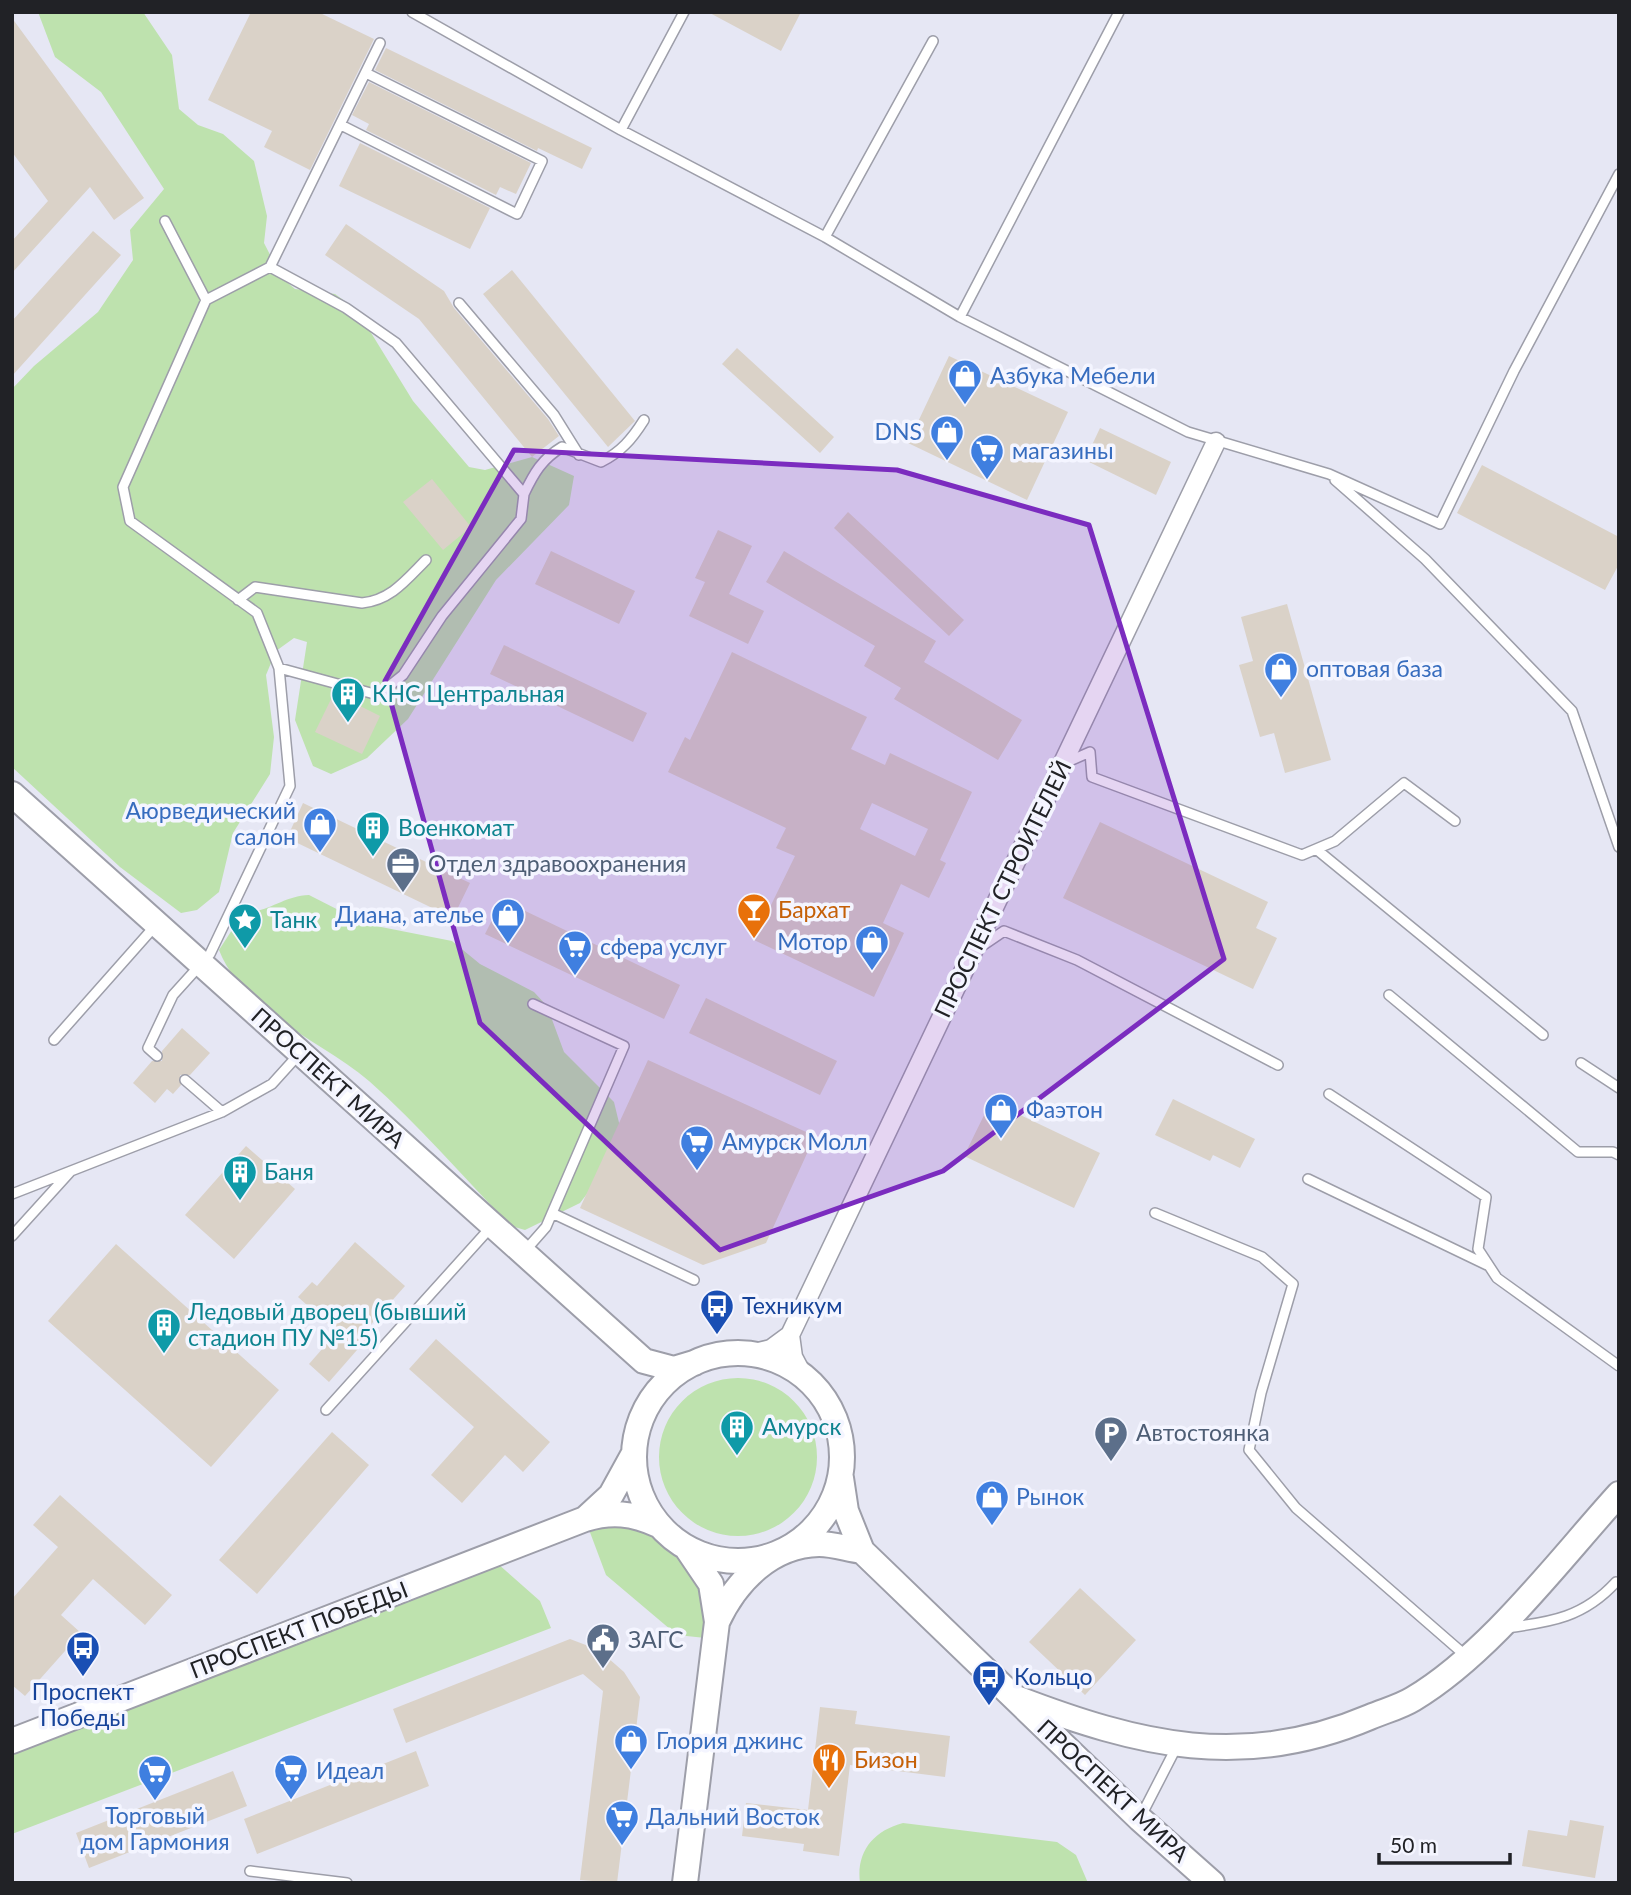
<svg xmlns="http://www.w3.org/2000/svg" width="1631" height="1895" viewBox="0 0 1631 1895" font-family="Lato,sans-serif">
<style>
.green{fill:#bee2ae}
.building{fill:#dad2c8;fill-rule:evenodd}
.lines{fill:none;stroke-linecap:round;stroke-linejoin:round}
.lane-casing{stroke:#9d9ea9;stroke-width:12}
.street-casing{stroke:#9d9ea9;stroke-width:21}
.secondary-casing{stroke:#9d9ea9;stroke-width:28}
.lane{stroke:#fff;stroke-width:9}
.street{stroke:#fff;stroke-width:18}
.secondary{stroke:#fff;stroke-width:24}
.marked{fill:#7b2cbf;fill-opacity:0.2;stroke:#7b2cbf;stroke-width:5;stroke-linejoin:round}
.labels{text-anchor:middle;stroke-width:7;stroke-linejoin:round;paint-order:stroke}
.shop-label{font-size:23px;fill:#366cbe;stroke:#f4f5ff;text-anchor:start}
.culture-label{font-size:23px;fill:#0d838f;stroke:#f4f5ff;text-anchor:start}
.service-label{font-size:23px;fill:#4e5e75;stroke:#f4f5ff;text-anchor:start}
.street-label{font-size:23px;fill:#212226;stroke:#f4f5ff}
.food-label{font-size:23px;fill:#c56008;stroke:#f4f5ff;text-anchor:start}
.transit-label{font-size:23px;fill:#164399;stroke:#f4f5ff;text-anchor:start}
</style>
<rect width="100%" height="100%" fill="#e6e7f4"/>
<path class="green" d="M 38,12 L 143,12 L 172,55 L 179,109 L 198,125 L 223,134 L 254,161 L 267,216 L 264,243 L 282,278 L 295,289 L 335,294 L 357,310 L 413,401 L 469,467 L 485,470 L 532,457 L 574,476 L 569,505 L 496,580 L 408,719 L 367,758 L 331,774 L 313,766 L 295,720 L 307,642 L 294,638 L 276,651 L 266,675 L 274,737 L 270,774 L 233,833 L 219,892 L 197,910 L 181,913 L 120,867 L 12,767 L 12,389 L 34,366 L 98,312 L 133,260 L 130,230 L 164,189 L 101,92 L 55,57 Z
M 309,895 L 366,924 L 452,941 L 480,964 L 534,992 L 547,1006 L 564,1052 L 614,1102 L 621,1131 L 616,1156 L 580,1203 L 525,1230 L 511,1226 C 464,1178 419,1125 369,1081 C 319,1039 244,1013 219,950 L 243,913 C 270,912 283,896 309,895 Z
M659 1457a79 79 0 1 1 158 0a79 79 0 1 1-158 0Z
M 585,1519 L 658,1525 L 688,1550 L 715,1639 L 677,1635 L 606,1575 Z
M 489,1556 L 540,1601 L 551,1628 L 12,1834 L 12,1741 Z
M 903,1823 L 1057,1842 L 1076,1855 L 1088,1883 L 860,1883 C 856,1852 873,1831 903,1823 Z"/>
<path class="building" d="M 251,12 L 318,12 L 374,39 L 310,170 L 264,147 L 272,131 L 208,100 Z
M 708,12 L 801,12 L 781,51 Z
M 12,18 L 144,198 L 114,220 L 90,187 L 12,273 L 12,241 L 48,201 L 12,152 Z
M 386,48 L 592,148 L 582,169 L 538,148 L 537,151 L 375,70 Z
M 369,82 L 531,163 L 516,194 L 500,187 L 496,195 L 366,130 L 369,124 L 352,115 Z
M 360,143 L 490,208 L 470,249 L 339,186 Z
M 346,224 L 444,291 L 454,308 L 548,419 L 559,436 L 532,457 L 419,319 L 325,255 Z
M 93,231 L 121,255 L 12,376 L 12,321 Z
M 512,270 L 635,421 L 608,447 L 483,294 Z
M 737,348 L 834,437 L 820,453 L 722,364 Z
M 949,356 L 1068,412 L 1027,500 L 908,443 Z
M 1100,428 L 1171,462 L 1156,495 L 1085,460 Z
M 1482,465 L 1619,537 L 1619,564 L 1605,590 L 1457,513 Z
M 432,479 L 471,527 L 443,550 L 403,502 Z
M 848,512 L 964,620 L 949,636 L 834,528 Z
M 718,530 L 752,546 L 729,594 L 764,611 L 748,644 L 689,616 L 705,582 L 695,578 Z
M 551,551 L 635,591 L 619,624 L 535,584 Z
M 784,551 L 936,641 L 924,662 L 1022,720 L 998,760 L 894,699 L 901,688 L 864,666 L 875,646 L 766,582 Z
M 1287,604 L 1331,760 L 1285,773 L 1274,733 L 1260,737 L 1239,665 L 1253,661 L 1241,617 Z
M 504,645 L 647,713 L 633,742 L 490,674 Z
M 732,652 L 867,717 L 851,749 L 885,765 L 890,753 L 972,792 L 940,860 L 946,863 L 929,898 L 901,884 L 883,923 L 904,933 L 874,997 L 754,940 L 795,856 L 776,848 L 786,828 L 668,772 L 685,737 L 690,740 ZM 872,803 L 928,829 L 915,856 L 860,829 Z
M 334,693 L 380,716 L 362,754 L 315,732 Z
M 303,803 L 470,883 L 453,918 L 287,838 Z
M 1100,822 L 1268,902 L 1256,928 L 1277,938 L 1253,989 L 1063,898 Z
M 502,900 L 680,985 L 664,1019 L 485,934 Z
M 706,998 L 837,1061 L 820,1095 L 689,1033 Z
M 182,1028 L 210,1053 L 190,1075 L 180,1075 L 181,1085 L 173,1094 L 167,1089 L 155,1103 L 133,1083 L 152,1061 L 162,1061 L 162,1051 Z
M 648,1060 L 815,1136 L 766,1243 L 703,1265 L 580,1208 Z
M 1173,1099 L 1255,1139 L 1240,1168 L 1213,1155 L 1210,1161 L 1155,1135 Z
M 991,1101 L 1100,1153 L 1074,1208 L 964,1156 Z
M 246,1146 L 295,1189 L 234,1259 L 185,1215 Z
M 355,1242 L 405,1286 L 366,1330 L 371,1334 L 329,1382 L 309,1364 L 337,1332 L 298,1297 L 312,1282 L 317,1286 Z
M 116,1244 L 279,1390 L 211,1467 L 48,1321 Z
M 436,1339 L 550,1442 L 523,1472 L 505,1455 L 462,1503 L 431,1475 L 474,1427 L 409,1369 Z
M 332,1432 L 369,1465 L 257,1594 L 219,1560 Z
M 60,1495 L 172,1595 L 145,1625 L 93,1579 L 61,1615 L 81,1633 L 25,1696 L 12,1685 L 12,1599 L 58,1547 L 33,1525 Z
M 1080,1588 L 1136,1640 L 1085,1695 L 1029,1642 Z
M 570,1639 L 599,1650 L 624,1672 L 640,1697 L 617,1883 L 580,1880 L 603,1691 L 583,1674 L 406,1743 L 393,1709 Z
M 820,1707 L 857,1711 L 855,1724 L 950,1736 L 945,1777 L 850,1765 L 839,1856 L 803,1851 L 804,1844 L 742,1836 L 746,1803 L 808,1810 Z
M 416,1751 L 429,1786 L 257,1854 L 244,1819 Z
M 233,1771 L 247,1806 L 89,1868 L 76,1833 Z
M 1570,1820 L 1604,1826 L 1595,1878 L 1522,1866 L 1528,1830 L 1567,1836 Z"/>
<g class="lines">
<g class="lane-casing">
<path id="lane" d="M 412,12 L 621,130 L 825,237 L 960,317 L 1188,432 L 1329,474 L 1440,524 L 1514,371 L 1619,174
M 341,125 L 517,214 L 542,161 L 366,73
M 621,130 L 684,12
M 165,221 L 206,300
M 825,237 L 933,41
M 270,267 L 346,308 L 396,343 L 524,494 L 521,519 L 442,616 L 403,675 L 378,695 L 279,668
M 459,303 L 554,415 L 579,455
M 960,317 L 1119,12
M 1335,480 L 1425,559 L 1572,711 L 1619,847
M 524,494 C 534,473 542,459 562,447 L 601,462 C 621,452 632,439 644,420
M 238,600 L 255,587 L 362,603 C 391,600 406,580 426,560
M 1065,763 L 1090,752 L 1092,777 L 1302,855 L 1335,841 L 1404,783 L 1455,821
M 1316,849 L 1543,1035
M 979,948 L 1004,931 L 1077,960 L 1278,1065
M 1389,995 L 1578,1152 L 1613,1152 L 1619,1155
M 54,1040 L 155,926
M 157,1056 L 148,1048 L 173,995 L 210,954 L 290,786 L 279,668 L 257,613 L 130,521 L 123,487 L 206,300 L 270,267 L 380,43
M 1581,1063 L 1619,1088
M 185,1080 L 222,1112
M 1329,1094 L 1486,1197 L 1478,1249 L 1497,1278 L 1619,1366
M 1308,1179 L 1487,1265
M 12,1194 L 222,1112 L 272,1084 L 300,1053
M 552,1213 L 694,1280
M 1155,1213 L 1262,1257 L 1293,1284 L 1261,1393 L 1249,1450 L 1296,1508 L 1466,1656
M 12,1236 L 70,1172
M 524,1252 L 546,1227 L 624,1046 L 533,1004
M 326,1410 L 491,1227
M 1506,1628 C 1552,1622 1584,1617 1616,1582
M 1141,1816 L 1177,1746
M 250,1871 L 347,1883"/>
</g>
<g class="street-casing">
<path id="street" d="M 790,1335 L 793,1357 L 803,1376
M 750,1354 L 771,1349 L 790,1335 L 1216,442"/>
</g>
<g class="secondary-casing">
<path id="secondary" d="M 12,794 L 644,1361 L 674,1369 L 694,1363
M634 1457a104 104 0 1 1 208 0a104 104 0 1 1-208 0Z
M 841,1478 L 846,1511 L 862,1551
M 585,1519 L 611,1495 L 633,1455
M 717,1622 C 736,1581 771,1545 819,1544 C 834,1544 847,1549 862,1551 L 1140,1819 L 1212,1883
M 1016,1698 C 1139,1745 1243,1771 1370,1717 C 1384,1711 1400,1707 1413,1699 C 1490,1653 1559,1560 1619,1494
M 12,1741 L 585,1519 C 611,1511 633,1513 658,1525
M 685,1883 L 717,1622 L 711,1584 L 688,1550"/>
</g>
<use href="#lane" class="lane"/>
<use href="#street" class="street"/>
<use href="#secondary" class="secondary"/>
</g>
<path class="marked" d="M 514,450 L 897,470 L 1089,525 L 1224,959 L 943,1171 L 720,1250 L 480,1023 L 385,681 Z"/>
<defs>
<g id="shop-pin" transform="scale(1.75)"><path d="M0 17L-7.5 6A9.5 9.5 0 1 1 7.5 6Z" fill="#3f7fe0" stroke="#f4f5ff"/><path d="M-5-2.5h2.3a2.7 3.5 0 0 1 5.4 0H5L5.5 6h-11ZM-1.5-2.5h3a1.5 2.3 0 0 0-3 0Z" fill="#fff"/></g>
<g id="supermarket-pin" transform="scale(1.75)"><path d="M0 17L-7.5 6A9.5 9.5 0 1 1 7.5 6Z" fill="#3f7fe0" stroke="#f4f5ff"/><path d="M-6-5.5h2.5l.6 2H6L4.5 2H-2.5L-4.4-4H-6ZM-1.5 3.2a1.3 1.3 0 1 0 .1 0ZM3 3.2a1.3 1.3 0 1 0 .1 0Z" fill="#fff"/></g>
<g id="building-pin" transform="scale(1.75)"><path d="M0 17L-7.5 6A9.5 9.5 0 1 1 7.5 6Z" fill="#0f9aa8" stroke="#f4f5ff"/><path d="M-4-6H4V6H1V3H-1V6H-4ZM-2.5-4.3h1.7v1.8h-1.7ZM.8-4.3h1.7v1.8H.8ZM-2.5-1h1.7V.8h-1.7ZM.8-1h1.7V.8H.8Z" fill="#fff"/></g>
<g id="office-pin" transform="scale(1.75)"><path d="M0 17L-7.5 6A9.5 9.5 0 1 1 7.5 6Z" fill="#5c6f8a" stroke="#f4f5ff"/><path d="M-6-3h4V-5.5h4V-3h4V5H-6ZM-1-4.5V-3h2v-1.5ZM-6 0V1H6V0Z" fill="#fff"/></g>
<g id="bar-pin" transform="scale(1.75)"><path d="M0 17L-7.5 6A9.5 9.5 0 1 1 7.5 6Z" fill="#e8710a" stroke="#f4f5ff"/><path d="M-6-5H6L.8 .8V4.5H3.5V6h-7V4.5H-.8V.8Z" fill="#fff"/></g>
<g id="sight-pin" transform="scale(1.75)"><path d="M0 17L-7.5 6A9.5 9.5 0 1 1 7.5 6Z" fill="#0f9aa8" stroke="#f4f5ff"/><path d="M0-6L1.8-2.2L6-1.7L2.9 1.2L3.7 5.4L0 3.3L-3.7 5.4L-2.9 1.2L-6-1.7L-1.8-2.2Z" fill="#fff"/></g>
<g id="bus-pin" transform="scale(1.75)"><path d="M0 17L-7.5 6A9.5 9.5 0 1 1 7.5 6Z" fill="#1a4fb4" stroke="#f4f5ff"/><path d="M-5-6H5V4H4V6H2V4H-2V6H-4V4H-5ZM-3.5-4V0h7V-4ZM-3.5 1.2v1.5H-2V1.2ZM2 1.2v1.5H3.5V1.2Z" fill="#fff"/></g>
<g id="parking-pin" transform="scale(1.75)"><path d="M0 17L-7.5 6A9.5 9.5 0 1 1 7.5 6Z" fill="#5c6f8a" stroke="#f4f5ff"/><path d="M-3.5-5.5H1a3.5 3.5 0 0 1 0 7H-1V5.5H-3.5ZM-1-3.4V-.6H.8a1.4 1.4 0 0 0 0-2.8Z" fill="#fff"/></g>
<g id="civic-pin" transform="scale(1.75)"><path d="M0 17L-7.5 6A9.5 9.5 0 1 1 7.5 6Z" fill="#5c6f8a" stroke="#f4f5ff"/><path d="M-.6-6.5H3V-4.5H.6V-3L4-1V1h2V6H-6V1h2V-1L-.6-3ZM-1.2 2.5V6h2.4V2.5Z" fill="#fff"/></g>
<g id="restaurant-pin" transform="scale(1.75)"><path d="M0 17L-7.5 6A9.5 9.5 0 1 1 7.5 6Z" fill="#e8710a" stroke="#f4f5ff"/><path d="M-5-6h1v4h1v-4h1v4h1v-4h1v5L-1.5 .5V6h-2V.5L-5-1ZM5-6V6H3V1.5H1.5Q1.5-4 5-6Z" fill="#fff"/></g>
</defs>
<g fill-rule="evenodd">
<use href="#shop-pin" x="965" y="376"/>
<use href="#shop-pin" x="947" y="432"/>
<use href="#supermarket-pin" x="987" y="451"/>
<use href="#shop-pin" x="1281" y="669"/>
<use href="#building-pin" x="348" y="694"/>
<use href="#shop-pin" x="320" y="824"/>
<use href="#building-pin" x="373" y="828"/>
<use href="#office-pin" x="403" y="864"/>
<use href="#bar-pin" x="754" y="910"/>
<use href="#shop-pin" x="508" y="915"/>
<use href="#sight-pin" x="245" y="920"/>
<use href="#shop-pin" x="872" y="942"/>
<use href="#supermarket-pin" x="575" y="947"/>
<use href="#shop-pin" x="1001" y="1110"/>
<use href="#supermarket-pin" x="697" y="1142"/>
<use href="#building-pin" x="240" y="1172"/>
<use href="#bus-pin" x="717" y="1306"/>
<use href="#building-pin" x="164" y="1325"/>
<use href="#building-pin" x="737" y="1427"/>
<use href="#parking-pin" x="1111" y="1433"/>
<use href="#shop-pin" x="992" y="1497"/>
<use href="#civic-pin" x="603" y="1640"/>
<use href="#bus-pin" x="83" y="1648"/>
<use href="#bus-pin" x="989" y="1677"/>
<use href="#shop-pin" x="631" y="1741"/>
<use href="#restaurant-pin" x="829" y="1760"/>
<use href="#supermarket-pin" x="291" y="1771"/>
<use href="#supermarket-pin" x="155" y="1772"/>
<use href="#supermarket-pin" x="622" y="1817"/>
</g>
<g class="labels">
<g class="shop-label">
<text x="990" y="384">Азбука Мебели</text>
<text x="922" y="440" text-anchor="end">DNS</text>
<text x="1012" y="459">магазины</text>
<text x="1306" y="677">оптовая база</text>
<text x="296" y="819" text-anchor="end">Аюрведический<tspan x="296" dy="26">салон</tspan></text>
<text x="484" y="923" text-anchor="end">Диана, ателье</text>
<text x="848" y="950" text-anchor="end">Мотор</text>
<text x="600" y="955">сфера услуг</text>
<text x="1026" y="1118">Фаэтон</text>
<text x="722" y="1150">Амурск Молл</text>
<text x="1016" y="1505">Рынок</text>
<text x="656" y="1749">Глория джинс</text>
<text x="316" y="1779">Идеал</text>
<text x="155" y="1824" text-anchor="middle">Торговый<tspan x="155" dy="26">дом Гармония</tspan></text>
<text x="646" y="1825">Дальний Восток</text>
</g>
<g class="culture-label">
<text x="372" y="702">КНС Центральная</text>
<text x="398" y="836">Военкомат</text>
<text x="270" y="928">Танк</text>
<text x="264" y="1180">Баня</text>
<text x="188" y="1320">Ледовый дворец (бывший<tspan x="188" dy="26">cтадион ПУ №15)</tspan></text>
<text x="762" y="1435">Амурск</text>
</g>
<g class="service-label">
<text x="428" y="872">Отдел здравоохранения</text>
<text x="1136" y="1441">Автостоянка</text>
<text x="628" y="1648">ЗАГС</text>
</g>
<g class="street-label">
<text transform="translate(1003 889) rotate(-64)" y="8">ПРОСПЕКТ СТРОИТЕЛЕЙ</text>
<text transform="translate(328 1078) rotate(42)" y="8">ПРОСПЕКТ МИРА</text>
<text transform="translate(299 1630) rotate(-21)" y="8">ПРОСПЕКТ ПОБЕДЫ</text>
<text transform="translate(1113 1791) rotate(43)" y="8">ПРОСПЕКТ МИРА</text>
</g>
<g class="food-label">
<text x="778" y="918">Бархат</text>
<text x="854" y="1768">Бизон</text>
</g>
<g class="transit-label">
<text x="742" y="1314">Техникум</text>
<text x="1014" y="1685">Кольцо</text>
<text x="83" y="1700" text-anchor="middle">Проспект<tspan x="83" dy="26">Победы</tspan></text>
</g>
</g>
<rect width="1631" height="1895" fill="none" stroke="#212226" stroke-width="28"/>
<path d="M1379 1853v10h131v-10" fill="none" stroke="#212226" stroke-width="3.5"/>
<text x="1390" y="1853" font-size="21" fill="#212226" stroke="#f4f5ff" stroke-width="5" paint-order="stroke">50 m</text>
</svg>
